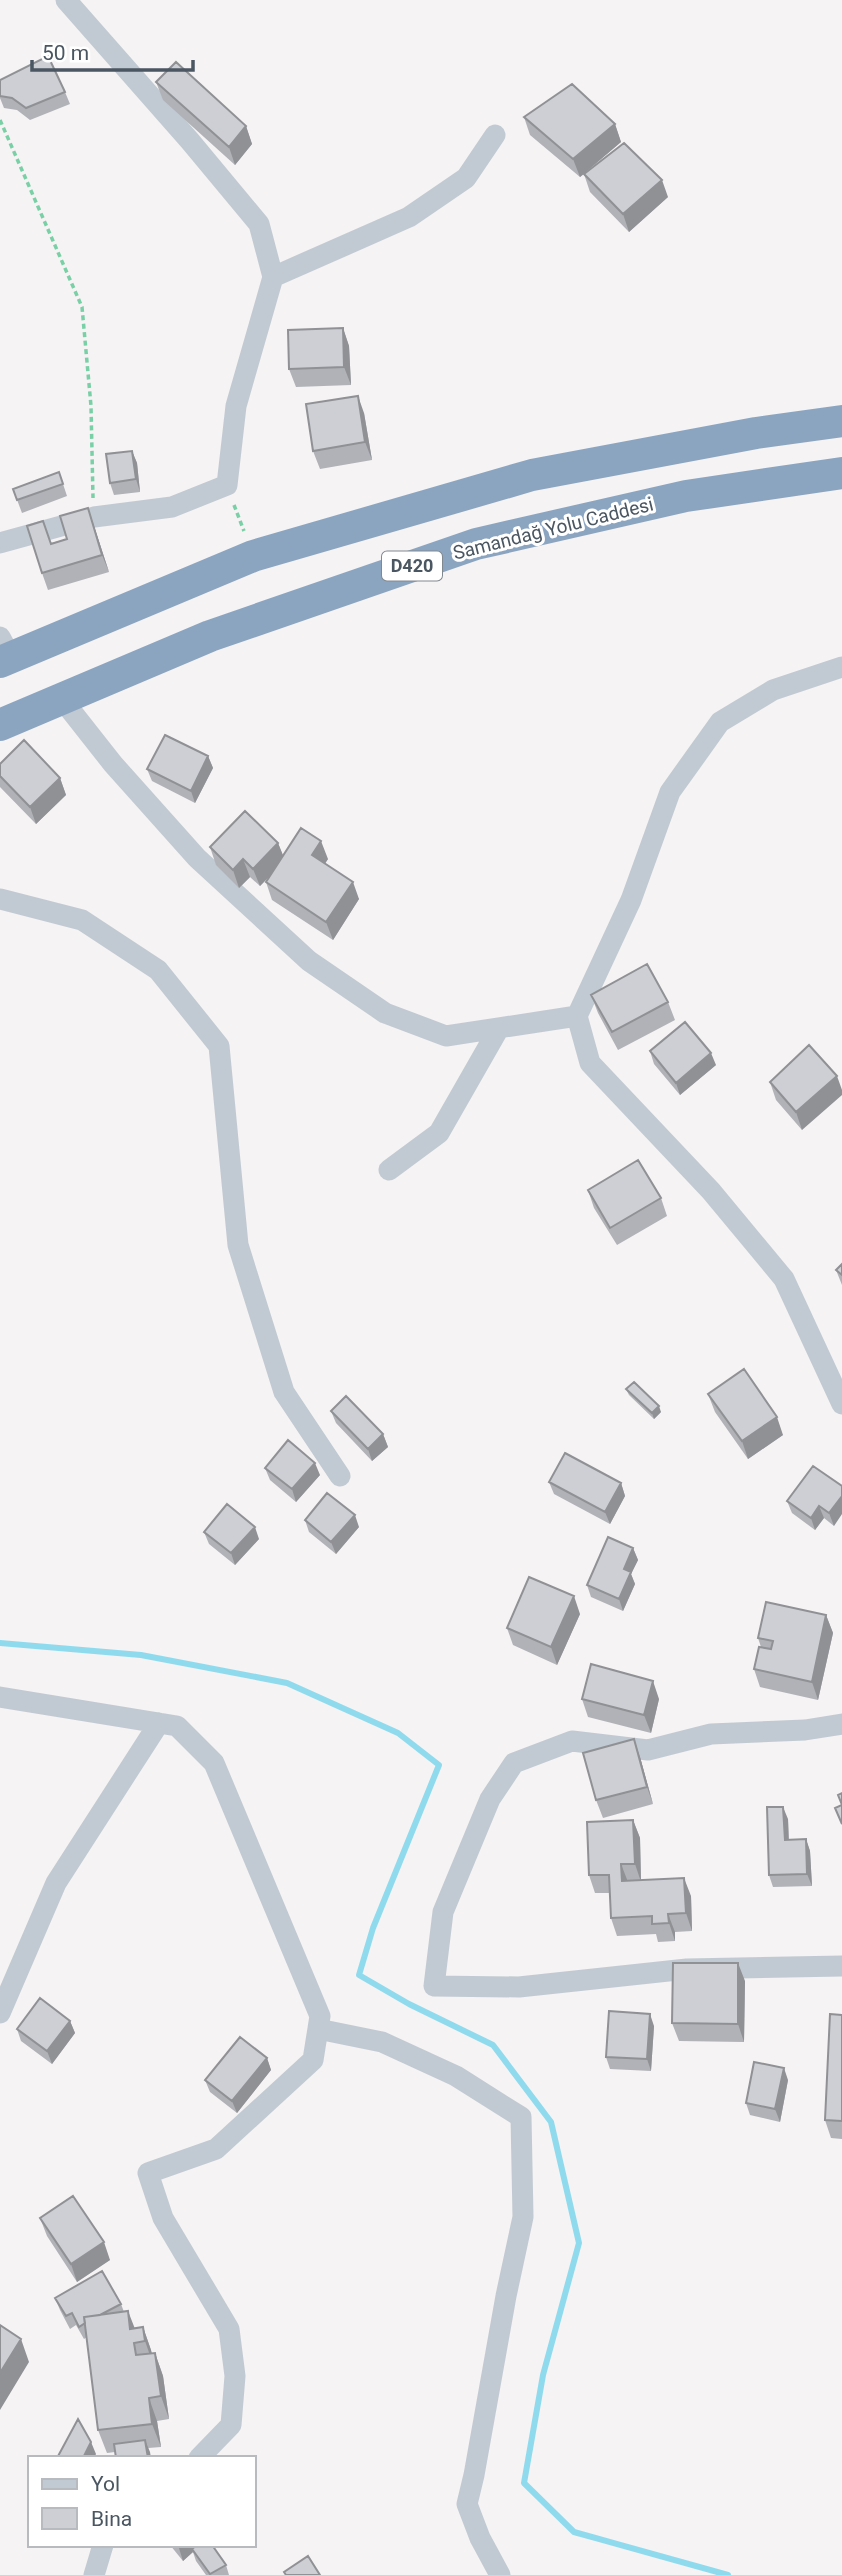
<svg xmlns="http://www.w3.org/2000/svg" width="842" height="2575" viewBox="0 0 842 2575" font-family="Roboto,sans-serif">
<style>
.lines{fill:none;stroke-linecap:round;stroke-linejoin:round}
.stream{stroke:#90daee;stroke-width:6}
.path{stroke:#7ad0a6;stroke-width:3.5;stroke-dasharray:5 3.5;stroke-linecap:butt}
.minor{stroke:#c1cad2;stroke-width:21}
.highway{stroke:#8ba5c1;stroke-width:32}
.wall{fill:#b0b2b7}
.shaded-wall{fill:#909195}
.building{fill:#cdcfd5;stroke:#909195;stroke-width:2}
.labels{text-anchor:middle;stroke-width:6;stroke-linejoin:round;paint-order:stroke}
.shield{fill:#fff;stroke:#808990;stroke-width:2}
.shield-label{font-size:18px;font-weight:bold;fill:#4a5661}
.street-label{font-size:19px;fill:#4a5661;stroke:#fff}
</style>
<rect width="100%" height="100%" fill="#f5f3f3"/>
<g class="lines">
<path class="stream" d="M 0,1643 L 141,1655 L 287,1683 L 398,1733 L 439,1765 L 373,1928 L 359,1975 L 409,2004 L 493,2045 L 551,2122 L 579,2243 L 543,2375 L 524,2483 L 574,2532 L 728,2575"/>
<path class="path" d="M 0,120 L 82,307 L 91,406 L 93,498
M 234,505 L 244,531"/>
<path class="minor" d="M 273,277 L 409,217 L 466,178 L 495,135
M 0,543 L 94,517 L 172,507 L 227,485 L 236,406 L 273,277 L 259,224 L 190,141 L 66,0
M 0,637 L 11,657
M 842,667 L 773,690 L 720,722 L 670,792 L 631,900 L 577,1016 L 590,1063 L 711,1191 L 784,1279 L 842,1404
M 61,698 L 113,764 L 197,858 L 309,961 L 385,1013 L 446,1036 L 577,1016
M 0,899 L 82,920 L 158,970 L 219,1046 L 238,1245 L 284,1392 L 340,1476
M 389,1170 L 439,1133 L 499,1028
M 0,1697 L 177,1726 L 214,1763 L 320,2016 L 313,2060 L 216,2149 L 148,2173 L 163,2218 L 229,2329 L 235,2376 L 231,2425 L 199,2458
M 842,1724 L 805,1730 L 711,1734 L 648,1750 L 572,1741 L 514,1763 L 490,1799 L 443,1912 L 434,1986 L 519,1987 L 687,1969 L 842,1966
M 0,2013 L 56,1883 L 159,1723
M 318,2029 L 382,2042 L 456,2076 L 521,2117 L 523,2217 L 506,2296 L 474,2475 L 467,2504 L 480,2538 L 500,2575
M 94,2575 L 103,2545"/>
<path class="highway" d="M 0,662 L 253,556 L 532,475 L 756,433 L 842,421
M 0,725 L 210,636 L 476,544 L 686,496 L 842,473"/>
</g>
<path class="wall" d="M 0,80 L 65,92 L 70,104 L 30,120 L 17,110 L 4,108 L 0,98 Z
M 156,82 L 246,126 L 252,144 L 235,165 L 163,100 Z
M 524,117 L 615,124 L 621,142 L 586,172 L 668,197 L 629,232 L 590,192 L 584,174 L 580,177 L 530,135 Z
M 343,328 L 349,346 L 351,385 L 296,387 L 289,369 Z
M 364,413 L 372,460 L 320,469 L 313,451 Z
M 132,451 L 137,463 L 140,492 L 114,495 L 110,483 Z
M 59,472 L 67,496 L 22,513 L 13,489 Z
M 88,508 L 109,572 L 48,590 L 42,573 L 51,543 L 67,539 Z
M 208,756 L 213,768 L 195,803 L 152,781 L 147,769 Z
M 0,764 L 60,778 L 66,795 L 36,824 L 0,787 Z
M 278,843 L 283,856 L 328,859 L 325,863 L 359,899 L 333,940 L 272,900 L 266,882 L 270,876 L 260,886 L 250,877 L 239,888 L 216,865 L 210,847 Z
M 591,995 L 668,1002 L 675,1020 L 618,1050 L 598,1013 Z
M 809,1045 L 802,1130 L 776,1100 L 770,1082 Z
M 650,1051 L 716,1065 L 680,1095 L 654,1064 Z
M 588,1190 L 661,1198 L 667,1216 L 617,1245 L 594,1208 Z
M 842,1264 L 842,1285 L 836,1270 Z
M 626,1389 L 661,1412 L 654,1419 L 629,1395 Z
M 708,1394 L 783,1435 L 748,1459 L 715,1412 Z
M 331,1411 L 383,1434 L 388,1447 L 372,1461 L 336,1423 Z
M 265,1468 L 320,1475 L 296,1502 L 270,1480 Z
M 549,1482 L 621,1483 L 625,1496 L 610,1524 L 554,1494 Z
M 842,1486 L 834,1526 L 824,1518 L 815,1530 L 792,1513 L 787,1501 Z
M 305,1520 L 359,1527 L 336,1554 L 309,1532 Z
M 204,1532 L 259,1539 L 235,1565 L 209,1544 Z
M 633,1548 L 638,1560 L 631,1574 L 635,1584 L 623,1611 L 591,1597 L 587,1585 Z
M 580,1614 L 557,1665 L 513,1645 L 507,1628 Z
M 826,1615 L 833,1633 L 818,1700 L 760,1687 L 754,1669 L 761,1647 L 758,1638 Z
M 582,1699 L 659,1699 L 651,1733 L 588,1717 Z
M 640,1757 L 653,1804 L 603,1818 L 596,1800 Z
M 788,1819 L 789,1840 L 806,1839 L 810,1851 L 812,1886 L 773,1887 L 769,1875 Z
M 633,1820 L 640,1838 L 641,1880 L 691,1896 L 692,1931 L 675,1932 L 675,1941 L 658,1942 L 656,1934 L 617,1936 L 611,1918 L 610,1893 L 595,1893 L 589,1875 Z
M 745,1981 L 744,2042 L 679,2041 L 672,2023 Z
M 842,2015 L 842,2139 L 831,2138 L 825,2120 Z
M 70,2021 L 75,2033 L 52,2064 L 21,2041 L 17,2029 Z
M 654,2026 L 651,2071 L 610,2069 L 606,2057 Z
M 267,2058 L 271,2070 L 237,2113 L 210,2092 L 205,2080 Z
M 788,2080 L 780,2122 L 750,2115 L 746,2103 Z
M 40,2218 L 110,2260 L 77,2282 L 47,2236 Z
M 55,2298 L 121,2304 L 124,2312 L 134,2328 L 143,2327 L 152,2353 L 155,2353 L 163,2376 L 169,2419 L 157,2421 L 161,2447 L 148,2448 L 151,2458 L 116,2458 L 115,2452 L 107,2453 L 98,2430 L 87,2337 L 84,2339 L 76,2325 L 70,2329 L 60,2310 Z
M 170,2545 L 212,2545 L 226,2565 L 229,2575 L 206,2575 L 196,2561 L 193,2552 L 183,2561 Z"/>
<path class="shaded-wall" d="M 615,124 L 621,142 L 580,177 L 573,159 Z
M 246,126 L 252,144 L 235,165 L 229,147 Z
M 662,180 L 668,197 L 629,232 L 623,214 Z
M 343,328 L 349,346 L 351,385 L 344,367 Z
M 358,396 L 364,413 L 372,460 L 365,442 Z
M 132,451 L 137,463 L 140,492 L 136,479 Z
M 88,508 L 94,526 L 109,572 L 102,555 Z
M 208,756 L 213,768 L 195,803 L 191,791 Z
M 60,778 L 66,795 L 36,824 L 30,807 Z
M 321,841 L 328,859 L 319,873 L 312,855 Z
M 278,843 L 285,860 L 260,886 L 253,869 Z
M 243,859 L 250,877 L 239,888 L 233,870 Z
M 353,882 L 359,899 L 333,940 L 326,922 Z
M 711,1053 L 716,1065 L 680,1095 L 676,1083 Z
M 837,1076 L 842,1090 L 842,1095 L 802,1130 L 796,1112 Z
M 659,1406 L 661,1412 L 654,1419 L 652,1413 Z
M 777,1417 L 783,1435 L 748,1459 L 742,1441 Z
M 383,1434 L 388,1447 L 372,1461 L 368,1449 Z
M 315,1463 L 320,1475 L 296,1502 L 292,1489 Z
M 621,1483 L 625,1496 L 610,1524 L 605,1512 Z
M 842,1496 L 842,1514 L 834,1526 L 829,1513 Z
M 819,1506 L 824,1518 L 815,1530 L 811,1518 Z
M 355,1515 L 359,1527 L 336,1554 L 331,1542 Z
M 255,1527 L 259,1539 L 235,1565 L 231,1553 Z
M 633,1548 L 638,1560 L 631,1574 L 635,1584 L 623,1611 L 619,1599 L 624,1569 Z
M 574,1596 L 580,1614 L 557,1665 L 551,1647 Z
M 826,1615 L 833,1633 L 818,1700 L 812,1682 Z
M 653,1681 L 659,1699 L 651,1733 L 644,1715 Z
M 634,1739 L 640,1757 L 653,1804 L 647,1787 Z
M 783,1807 L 788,1819 L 789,1852 L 785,1840 Z
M 633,1820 L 640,1838 L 641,1882 L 635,1864 Z
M 806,1839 L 810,1851 L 812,1886 L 807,1874 Z
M 621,1864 L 628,1882 L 622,1881 Z
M 684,1878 L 691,1896 L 692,1931 L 686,1913 Z
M 668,1914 L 675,1932 L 675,1941 L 669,1923 Z
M 738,1963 L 745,1981 L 744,2042 L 738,2024 Z
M 650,2014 L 654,2026 L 651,2071 L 647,2059 Z
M 70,2021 L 75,2033 L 52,2064 L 47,2051 Z
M 267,2058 L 271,2070 L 237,2113 L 232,2101 Z
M 784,2068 L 788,2080 L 780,2122 L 775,2109 Z
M 104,2242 L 110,2260 L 77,2282 L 71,2264 Z
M 128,2311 L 137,2334 L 130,2329 Z
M 143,2327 L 151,2350 L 153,2364 L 145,2341 Z
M 21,2339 L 29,2362 L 0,2410 L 0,2373 Z
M 155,2353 L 163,2376 L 169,2419 L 161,2396 Z
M 149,2398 L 157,2421 L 161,2447 L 152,2424 Z
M 145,2440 L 150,2452 L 151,2458 L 148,2458 Z
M 91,2442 L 96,2454 L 94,2458 L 83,2458 Z
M 178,2545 L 202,2545 L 192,2549 L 193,2552 L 183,2561 Z"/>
<path class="building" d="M 48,56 L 65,92 L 26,108 L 12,98 L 0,96 L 0,80 Z
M 176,62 L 246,126 L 229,147 L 156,82 Z
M 572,84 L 615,124 L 573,159 L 524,117 Z
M 624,143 L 662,180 L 623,214 L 584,174 Z
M 343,328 L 344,367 L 289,369 L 288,330 Z
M 358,396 L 365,442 L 313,451 L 306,404 Z
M 132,451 L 136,479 L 110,483 L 106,454 Z
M 59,472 L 63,484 L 17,500 L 13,489 Z
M 88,508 L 102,555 L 42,573 L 27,526 L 43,521 L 51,544 L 67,539 L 60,516 Z
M 165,735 L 208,756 L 191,791 L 147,769 Z
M 24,740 L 60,778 L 30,807 L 0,776 L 0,764 Z
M 245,811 L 278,843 L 253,869 L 243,859 L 233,870 L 210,847 Z
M 301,828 L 321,841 L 312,855 L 353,882 L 326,922 L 266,882 Z
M 647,964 L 668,1002 L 612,1032 L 591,995 Z
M 685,1022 L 711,1053 L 676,1083 L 650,1051 Z
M 809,1045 L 837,1076 L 796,1112 L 770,1082 Z
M 638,1160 L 661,1198 L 610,1228 L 588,1190 Z
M 842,1264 L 842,1275 L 836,1270 Z
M 744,1369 L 777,1417 L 742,1441 L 708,1394 Z
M 634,1382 L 659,1406 L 652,1413 L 626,1389 Z
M 346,1396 L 383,1434 L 368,1449 L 331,1411 Z
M 288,1440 L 315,1463 L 292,1489 L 265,1468 Z
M 565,1453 L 621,1483 L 605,1512 L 549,1482 Z
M 813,1466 L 842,1486 L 842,1496 L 829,1513 L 819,1506 L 811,1518 L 787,1501 Z
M 327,1493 L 355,1515 L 331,1542 L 305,1520 Z
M 227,1504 L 255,1527 L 231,1553 L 204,1532 Z
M 608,1537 L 633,1548 L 624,1569 L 631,1572 L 619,1599 L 587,1585 Z
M 529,1577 L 574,1596 L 551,1647 L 507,1628 Z
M 766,1602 L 826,1615 L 812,1682 L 754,1669 L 759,1647 L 771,1649 L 773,1641 L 758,1638 Z
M 591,1664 L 653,1681 L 644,1715 L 582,1699 Z
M 634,1739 L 647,1787 L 596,1800 L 583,1753 Z
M 842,1793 L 842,1824 L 835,1808 L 842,1805 L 838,1795 Z
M 767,1807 L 783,1807 L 785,1840 L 806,1839 L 807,1874 L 769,1875 Z
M 633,1820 L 635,1864 L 621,1864 L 622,1881 L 684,1878 L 686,1913 L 668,1914 L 669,1923 L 652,1924 L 652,1916 L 611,1918 L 609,1875 L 589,1875 L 587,1822 Z
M 673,1963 L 738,1963 L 738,2024 L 672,2023 Z
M 40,1998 L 70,2021 L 47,2051 L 17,2029 Z
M 609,2011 L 650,2014 L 647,2059 L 606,2057 Z
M 830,2014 L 842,2015 L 842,2121 L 825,2120 Z
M 240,2037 L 267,2058 L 232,2101 L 205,2080 Z
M 754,2062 L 784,2068 L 775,2109 L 746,2103 Z
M 73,2196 L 104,2242 L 71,2264 L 40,2218 Z
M 102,2271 L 121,2304 L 100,2315 L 84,2317 L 85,2323 L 79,2327 L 72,2313 L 66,2316 L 55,2298 Z
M 128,2311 L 130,2329 L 143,2327 L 145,2341 L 134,2343 L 136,2355 L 155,2353 L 161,2396 L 149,2398 L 152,2424 L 98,2430 L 84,2317 Z
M 0,2325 L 21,2339 L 0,2373 Z
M 78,2419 L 91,2442 L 83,2458 L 57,2458 Z
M 145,2440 L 148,2458 L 116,2458 L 114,2444 Z
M 197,2545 L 212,2545 L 226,2565 L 210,2574 L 192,2549 Z
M 308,2556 L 320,2575 L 286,2575 L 284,2572 Z"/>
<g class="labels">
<rect class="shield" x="382" y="551.5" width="60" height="29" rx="5"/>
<g class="shield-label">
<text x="412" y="572">D420</text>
</g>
<g class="street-label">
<text transform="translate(553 528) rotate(-14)" y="7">Samandağ Yolu Caddesi</text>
</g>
</g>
<rect x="28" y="2456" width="228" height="91" fill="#ffffff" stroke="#b7bbc0" stroke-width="2"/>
<rect x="42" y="2479" width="35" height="10" fill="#c1cad2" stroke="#b7bbc0" stroke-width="2"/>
<text x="91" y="2491" font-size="21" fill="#4a5661">Yol</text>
<rect x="42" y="2508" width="35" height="21" fill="#cdcfd5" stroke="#b7bbc0" stroke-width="2"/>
<text x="91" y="2526" font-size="21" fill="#4a5661">Bina</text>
<path d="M32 60v10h161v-10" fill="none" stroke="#4a5661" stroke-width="3.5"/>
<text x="42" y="60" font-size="21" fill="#4a5661" stroke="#ffffff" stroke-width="5" paint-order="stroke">50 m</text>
</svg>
